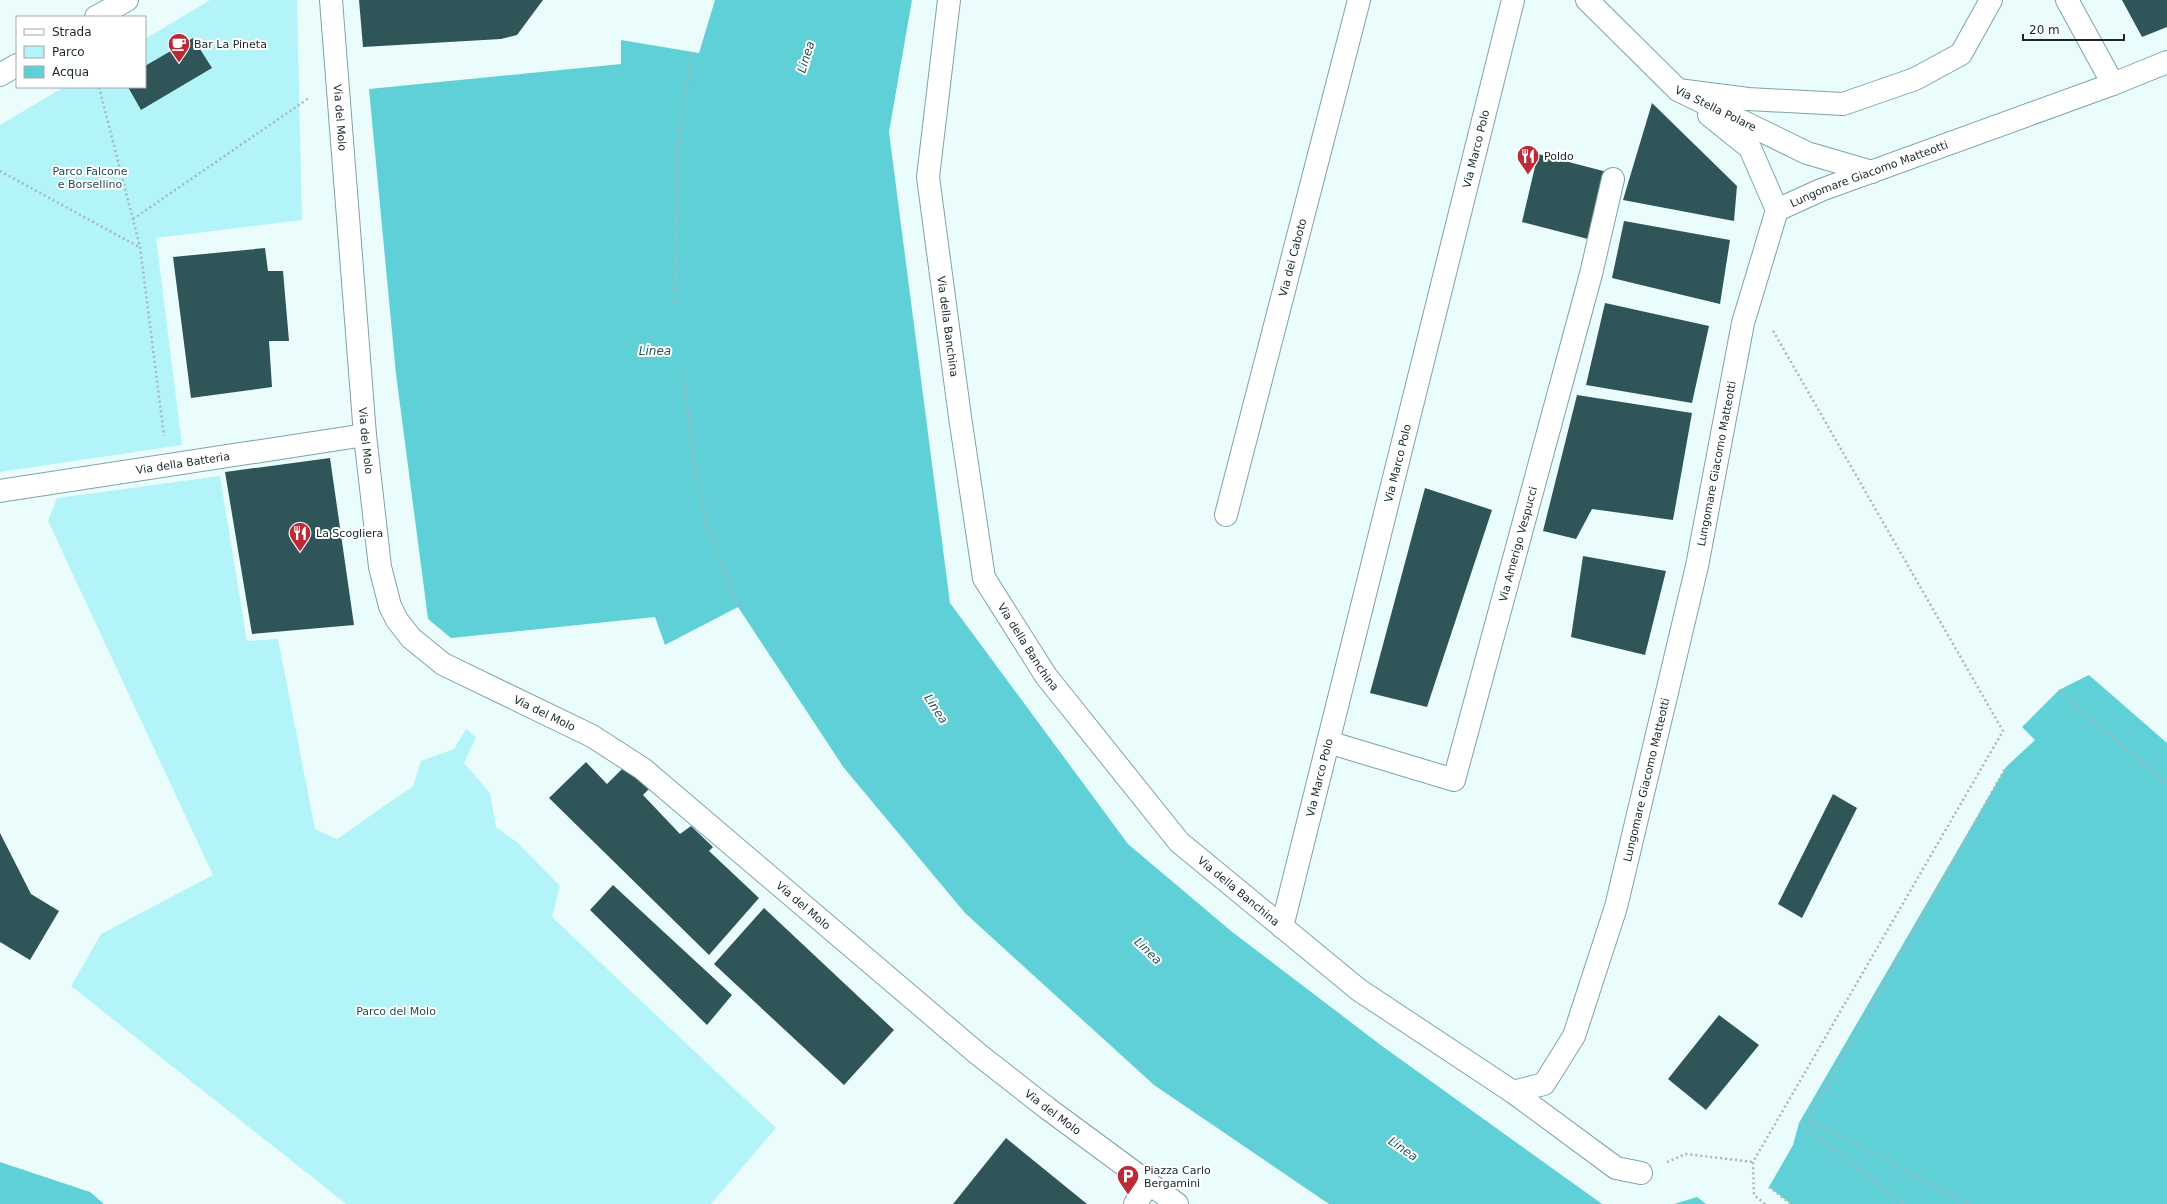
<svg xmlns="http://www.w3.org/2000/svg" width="2167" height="1204" viewBox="0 0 2167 1204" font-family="'DejaVu Sans',sans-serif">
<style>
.green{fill:#b3f4f9}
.water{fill:#5fd0d8}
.building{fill:#2f5558}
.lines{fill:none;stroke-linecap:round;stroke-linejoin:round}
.minor-casing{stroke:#7ca4a7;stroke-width:24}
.path{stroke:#a7b8b9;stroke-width:2.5;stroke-dasharray:2 3;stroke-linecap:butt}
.minor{stroke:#fff;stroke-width:22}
.labels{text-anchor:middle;stroke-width:4;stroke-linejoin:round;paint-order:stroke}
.poi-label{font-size:11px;fill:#182829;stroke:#fff;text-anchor:start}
.street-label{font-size:11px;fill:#182829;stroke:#fff}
.park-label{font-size:11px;fill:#1e5053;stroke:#fff}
.water-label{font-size:12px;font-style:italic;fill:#255659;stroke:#fff}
</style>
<rect width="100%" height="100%" fill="#ebfcfd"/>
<path class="green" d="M 210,0 L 297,0 L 302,220 L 156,238 L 182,445 L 0,472 L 0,125 L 64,87 L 145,87 L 145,39 Z
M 220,476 L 247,641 L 278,639 L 315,829 L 337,839 L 413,786 L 421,761 L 454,749 L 466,729 L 476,737 L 464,763 L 490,793 L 496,827 L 518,843 L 560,886 L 552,917 L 776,1128 L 711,1204 L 346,1204 L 71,986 L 101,934 L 213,875 L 48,521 L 57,498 Z"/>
<path class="water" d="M 715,0 L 912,0 L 889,132 L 950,603 L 1128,844 L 1231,931 L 1382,1046 L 1602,1204 L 1329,1204 L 1154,1085 L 965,913 L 844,768 L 738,607 L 665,645 L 655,617 L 451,638 L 428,619 L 396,374 L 369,89 L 621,64 L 621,40 L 699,53 Z
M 2089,675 L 2167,743 L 2167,1204 L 1791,1204 L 1769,1187 L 1793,1145 L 1799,1123 L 2006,767 L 2035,740 L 2022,727 L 2059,690 Z
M 0,1162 L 90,1192 L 104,1204 L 0,1204 Z
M 1697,1197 L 1706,1204 L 1674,1204 Z"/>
<path class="building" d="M 359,0 L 543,0 L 517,35 L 501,39 L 363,47 Z
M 2122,0 L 2167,0 L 2167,27 L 2142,37 Z
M 193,38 L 212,68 L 141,110 L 128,87 L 145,87 L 145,66 Z
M 1652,103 L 1737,186 L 1734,221 L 1623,200 Z
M 1538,154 L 1607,172 L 1592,240 L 1522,222 Z
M 1624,221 L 1730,240 L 1720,304 L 1612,278 Z
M 265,248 L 268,271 L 283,271 L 289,341 L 269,341 L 272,387 L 191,398 L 173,257 Z
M 1605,303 L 1709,326 L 1692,403 L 1586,385 Z
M 1577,395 L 1692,413 L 1673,520 L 1592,509 L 1576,539 L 1543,531 Z
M 330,458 L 354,625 L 252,634 L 225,472 Z
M 1425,488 L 1492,510 L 1427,707 L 1370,693 Z
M 1583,556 L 1666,571 L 1645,655 L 1571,637 Z
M 586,762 L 607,784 L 626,765 L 651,787 L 643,795 L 680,834 L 691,826 L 713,847 L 709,851 L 759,898 L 709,955 L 549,798 Z
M 1833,794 L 1857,808 L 1802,918 L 1778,904 Z
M 0,833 L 31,894 L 59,911 L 30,960 L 0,942 Z
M 613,885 L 732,995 L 707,1025 L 590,910 Z
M 764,908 L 894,1030 L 844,1085 L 714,964 Z
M 1719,1015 L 1759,1045 L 1706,1110 L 1668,1079 Z
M 1006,1138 L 1087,1204 L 953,1204 Z"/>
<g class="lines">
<g class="minor-casing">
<g id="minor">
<path id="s1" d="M 331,0 L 365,435 L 380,567 L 390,606 L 397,620 L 411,638 L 443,664 L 592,736 L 643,769 L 978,1054 L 1047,1108 L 1177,1204"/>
<path id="s2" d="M 949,0 L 928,177 L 960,417 L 984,578 L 1046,676 L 1179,842 L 1359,990 L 1513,1092 L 1616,1168 L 1641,1173"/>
<path id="s3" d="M 1587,0 L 1678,90 L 1807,153 L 1872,172"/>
<path d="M 2067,0 L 2113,84"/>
<path d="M 96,17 L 127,0"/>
<path d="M 0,75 L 17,65"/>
<path d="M 1678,90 L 1748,99 L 1843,104 L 1915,79 L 1961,54 L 1991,0"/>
<path d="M 1709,115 L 1750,148 L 1777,210"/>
<path id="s4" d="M 0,491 L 365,435"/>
<path id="s5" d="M 1226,515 L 1359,0"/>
<path id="s6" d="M 1328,742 L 1454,780 L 1591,274 L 1613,179"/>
<path id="s7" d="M 1282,927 L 1513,0"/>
<path id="s8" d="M 1513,1092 L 1544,1084 L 1574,1036 L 1616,907 L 1697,566 L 1743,323 L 1777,210 L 1821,190 L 2113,84 L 2167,62"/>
<path d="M 1135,1204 L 1149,1184"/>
</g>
</g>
<path class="path" d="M 99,87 L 140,247 L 164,436
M 0,171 L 139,247
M 133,219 L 309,98
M 675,304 L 678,137 L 692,51
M 683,374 L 693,455 L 707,525 L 738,607
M 2059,690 L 2167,785
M 1799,1123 L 1904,1204
M 1667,1162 L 1686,1154 L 1753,1162
M 1769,1187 L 1791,1204
M 1765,1204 L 1754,1195 L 1753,1162 L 2003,731 L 1772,329
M 1968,1204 L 1808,1119 L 2006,767"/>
<use href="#minor" class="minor"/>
</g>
<defs>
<g id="cafe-pin" transform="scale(1.15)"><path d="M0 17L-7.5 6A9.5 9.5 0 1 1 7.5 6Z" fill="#bb2a37" stroke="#fff"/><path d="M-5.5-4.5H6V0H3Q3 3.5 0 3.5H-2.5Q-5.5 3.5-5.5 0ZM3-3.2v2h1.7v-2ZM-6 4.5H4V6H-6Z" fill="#fff"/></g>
<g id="restaurant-pin" transform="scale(1.15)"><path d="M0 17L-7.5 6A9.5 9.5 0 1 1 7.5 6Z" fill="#bb2a37" stroke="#fff"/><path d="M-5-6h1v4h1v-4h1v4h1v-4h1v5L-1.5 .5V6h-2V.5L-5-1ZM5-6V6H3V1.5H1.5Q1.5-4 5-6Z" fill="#fff"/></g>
<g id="parking-pin" transform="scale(1.15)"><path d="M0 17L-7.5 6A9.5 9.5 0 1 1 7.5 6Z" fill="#bb2a37" stroke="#fff"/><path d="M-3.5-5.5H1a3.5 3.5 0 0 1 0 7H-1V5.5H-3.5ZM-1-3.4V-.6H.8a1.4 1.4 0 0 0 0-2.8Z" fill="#fff"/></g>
</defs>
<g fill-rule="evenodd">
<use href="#cafe-pin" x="179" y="44"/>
<use href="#restaurant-pin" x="1528" y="156"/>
<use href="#restaurant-pin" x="300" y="533"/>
<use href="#parking-pin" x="1128" y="1176"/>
</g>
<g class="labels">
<g class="poi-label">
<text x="194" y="48">Bar La Pineta</text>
<text x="1544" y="160">Poldo</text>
<text x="316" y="537">La Scogliera</text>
<text x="1144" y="1174">Piazza Carlo<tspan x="1144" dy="13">Bergamini</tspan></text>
</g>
<g class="street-label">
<text dy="4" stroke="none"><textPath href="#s3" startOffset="170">Via Stella Polare</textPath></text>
<text dy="4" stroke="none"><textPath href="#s1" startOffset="118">Via del Molo</textPath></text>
<text dy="4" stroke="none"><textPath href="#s7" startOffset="802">Via Marco Polo</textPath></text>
<text dy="4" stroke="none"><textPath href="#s8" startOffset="1039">Lungomare Giacomo Matteotti</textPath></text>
<text dy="4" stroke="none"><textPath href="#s5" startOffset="266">Via dei Caboto</textPath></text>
<text dy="4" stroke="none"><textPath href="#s2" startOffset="329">Via della Banchina</textPath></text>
<text dy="4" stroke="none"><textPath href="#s1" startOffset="442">Via del Molo</textPath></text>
<text dy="4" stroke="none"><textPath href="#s4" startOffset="185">Via della Batteria</textPath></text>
<text dy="4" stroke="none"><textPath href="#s7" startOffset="478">Via Marco Polo</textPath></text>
<text dy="4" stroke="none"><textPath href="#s8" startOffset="679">Lungomare Giacomo Matteotti</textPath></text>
<text dy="4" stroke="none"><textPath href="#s6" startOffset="376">Via Amerigo Vespucci</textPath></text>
<text dy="4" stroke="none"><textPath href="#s2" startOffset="665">Via della Banchina</textPath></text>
<text dy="4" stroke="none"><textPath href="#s1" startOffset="802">Via del Molo</textPath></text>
<text dy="4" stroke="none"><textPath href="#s7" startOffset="154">Via Marco Polo</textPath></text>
<text dy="4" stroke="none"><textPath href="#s8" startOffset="355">Lungomare Giacomo Matteotti</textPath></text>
<text dy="4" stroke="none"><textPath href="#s2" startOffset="989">Via della Banchina</textPath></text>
<text dy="4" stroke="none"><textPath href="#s1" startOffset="1126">Via del Molo</textPath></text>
<text dy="4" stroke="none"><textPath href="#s1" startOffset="1450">Via del Molo</textPath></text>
</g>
<g class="park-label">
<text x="90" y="175">Parco Falcone<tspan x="90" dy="13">e Borsellino</tspan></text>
<text x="396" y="1015">Parco del Molo</text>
</g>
<g class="water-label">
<text transform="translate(806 57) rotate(-73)" y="4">Linea</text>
<text x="655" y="355">Linea</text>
<text transform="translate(936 709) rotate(57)" y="4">Linea</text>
<text transform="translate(1148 951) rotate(44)" y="4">Linea</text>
<text transform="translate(1403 1149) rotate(35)" y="4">Linea</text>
</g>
</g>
<rect x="16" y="16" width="130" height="72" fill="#ffffff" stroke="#a3a9a9"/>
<rect x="24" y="29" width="20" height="6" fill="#ffffff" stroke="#a3a9a9"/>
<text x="52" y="36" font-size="12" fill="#182829">Strada</text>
<rect x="24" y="46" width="20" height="12" fill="#b3f4f9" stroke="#a3a9a9"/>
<text x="52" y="56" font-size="12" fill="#182829">Parco</text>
<rect x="24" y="66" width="20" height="12" fill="#5fd0d8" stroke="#a3a9a9"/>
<text x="52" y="76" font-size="12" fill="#182829">Acqua</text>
<path d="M2023 34v6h101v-6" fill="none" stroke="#182829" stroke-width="2"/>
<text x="2029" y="34" font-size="12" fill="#182829" stroke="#ffffff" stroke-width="3" paint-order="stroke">20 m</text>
</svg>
